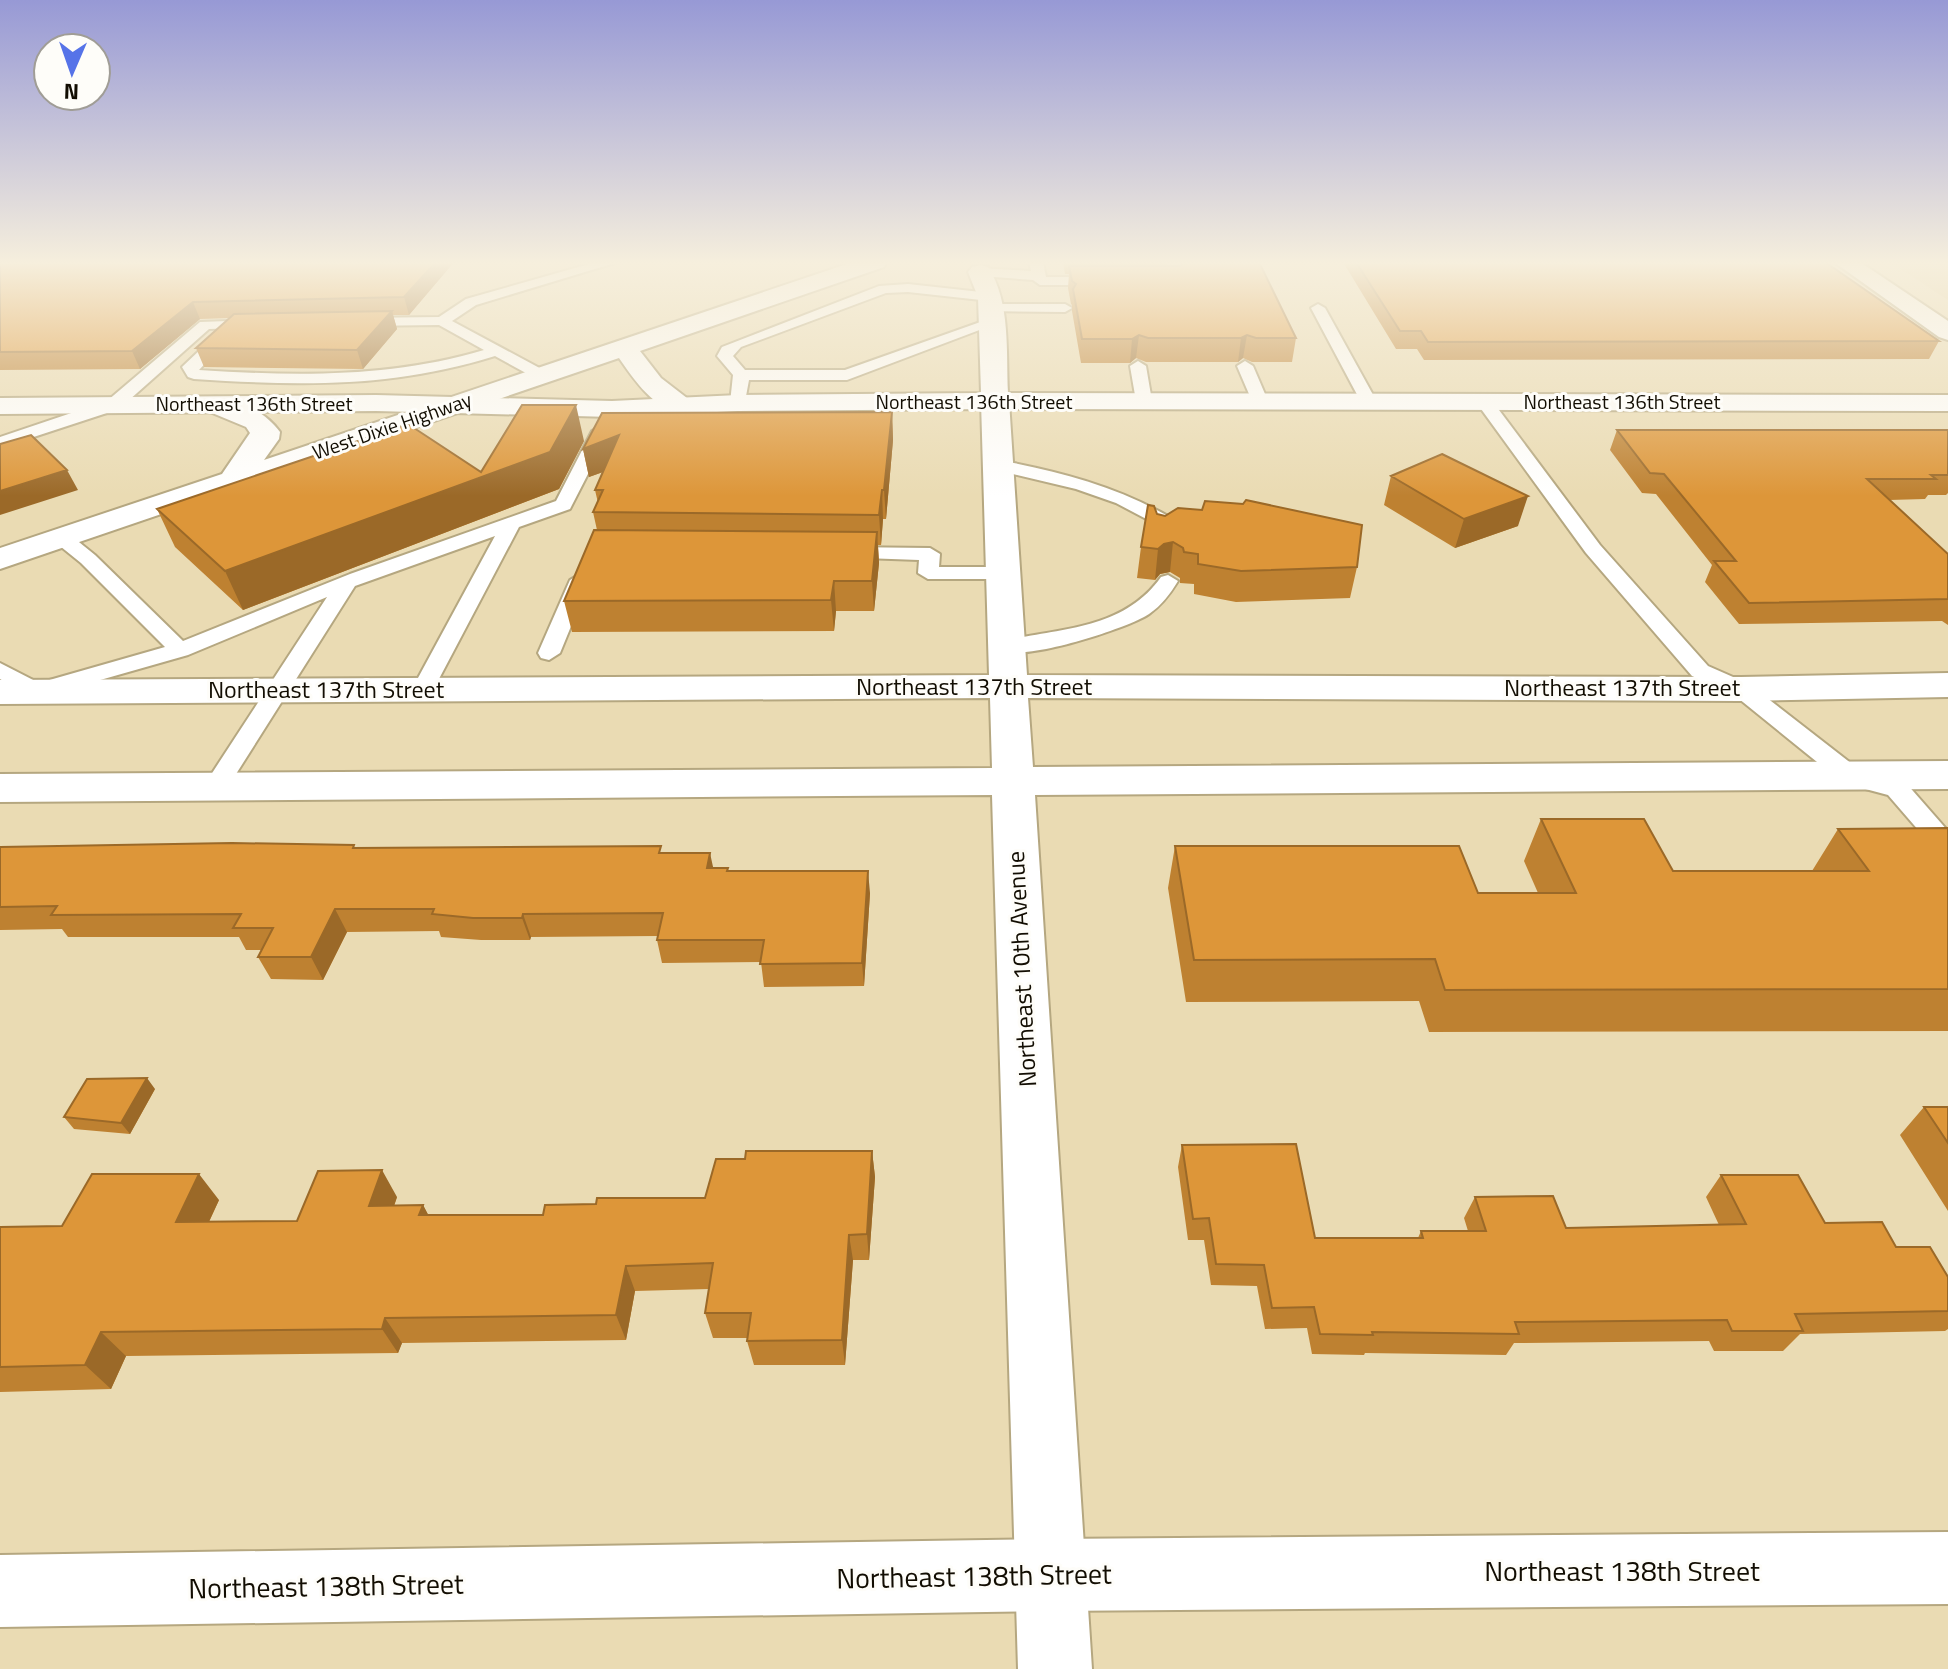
<svg xmlns="http://www.w3.org/2000/svg" width="1948" height="1669" viewBox="0 0 1948 1669" font-family="'Titillium Web',sans-serif">
<style>
.built{fill:#e3d1a2}
.lines{fill:none;stroke-linecap:round;stroke-linejoin:round}
.lane-casing{stroke:#b5a780;stroke-width:4}
.street-casing{stroke:#b5a780;stroke-width:4}
.secondary-casing{stroke:#b5a780;stroke-width:4}
.lane{fill:#fff;fill-rule:evenodd}
.street{fill:#fff;fill-rule:evenodd}
.secondary{fill:#fff;fill-rule:evenodd}
.wall{fill:#be8131}
.shaded-wall{fill:#9b6928}
.building{fill:#dd9639;stroke:#9b6928;stroke-width:2}
.labels{text-anchor:middle;stroke-width:6;stroke-linejoin:round;paint-order:stroke}
.far-street-label{font-size:20px;fill:#120d02;stroke:#fefdf9}
.street-label{font-size:24px;fill:#120d02;stroke:#fefdf9}
.near-street-label{font-size:28px;fill:#120d02;stroke:#fefdf9}
</style>
<rect width="100%" height="100%" fill="#eadbb3"/>
<path class="built" d="M 1890,262 L 1948,262 L 1948,300 Z"/>
<g class="lines">
<g class="lane-casing">
<path id="lane" d="M 596,262 L 618,262 L 476,305 L 452,321 L 547,372 L 547,378 L 535,378 L 495,356 C 392,388 301,386 194,379 L 188,377 L 182,367 L 220,331 L 225,329 L 233,334 L 199,370 C 296,376 390,378 484,350 L 439,325 L 359,326 L 352,322 L 359,318 L 439,317 L 466,299 Z
M 1029,262 L 1043,262 L 1046,277 L 1104,277 L 1111,281 L 1104,285 L 1040,285 L 1033,280 L 980,276 L 973,272 L 980,268 L 1031,271 Z
M 908,284 L 990,293 L 997,297 L 990,301 L 908,292 L 886,293 L 741,347 L 733,356 L 745,370 L 845,370 L 986,320 L 996,320 L 998,323 L 847,380 L 749,380 L 744,407 L 738,408 L 730,403 L 733,375 L 717,356 L 722,347 L 879,286 Z
M 991,304 L 1065,304 L 1072,308 L 1065,312 L 986,311 L 986,305 Z
M 1318,304 L 1325,308 L 1377,402 L 1375,406 L 1369,407 L 1361,402 L 1311,308 Z
M 256,320 L 261,321 L 261,327 L 209,329 L 119,409 L 0,448 L 0,437 L 107,401 L 200,322 Z
M 1138,361 L 1146,366 L 1152,401 L 1144,406 L 1136,401 L 1130,366 Z
M 1245,361 L 1253,366 L 1268,401 L 1266,405 L 1260,406 L 1252,401 L 1237,366 Z
M 1484,397 L 1490,398 L 1600,545 L 1708,666 L 1749,684 L 1861,771 L 1906,783 L 1948,831 L 1948,857 L 1939,854 L 1888,795 L 1843,783 L 1733,694 L 1692,676 L 1586,553 L 1476,402 Z
M 601,426 L 610,431 L 572,505 L 570,509 L 519,527 L 431,694 L 415,694 L 412,689 L 495,536 L 355,586 L 224,793 L 206,793 L 203,787 L 327,597 L 188,655 L 44,696 L 28,696 L 0,679 L 0,663 L 39,683 L 165,647 L 81,563 L 55,542 L 52,538 L 55,534 L 69,534 L 95,555 L 183,641 L 350,574 L 556,501 L 592,431 Z
M 998,460 C 1058,471 1115,486 1168,516 L 1172,537 L 1162,543 L 1155,541 L 1152,522 L 1116,503 L 1076,489 L 992,469 L 989,465 Z
M 843,547 L 930,548 L 940,554 L 939,567 L 1003,567 L 1013,573 L 1003,579 L 928,579 L 918,573 L 919,560 L 836,557 L 833,553 L 836,549 Z
M 580,574 L 590,580 L 560,653 L 549,660 L 541,658 L 538,653 L 570,580 Z
M 1168,575 L 1178,581 C 1170,594 1162,605 1149,614 C 1129,628 1011,667 995,647 L 998,642 C 1057,628 1123,631 1161,577 Z"/>
</g>
<g class="street-casing">
<path id="street" d="M 1834,262 L 1860,262 L 1948,321 L 1948,340 L 1939,337 Z
M 980,265 L 988,267 C 1011,302 1006,353 1008,393 L 1948,395 L 1948,411 L 995,409 L 738,411 L 612,417 L 376,411 L 0,414 L 0,398 L 376,395 L 612,401 L 738,395 L 981,393 L 978,297 L 968,272 L 972,267 Z
M 1948,1532 L 1948,1604 L 1051,1611 L 0,1627 L 0,1555 L 1051,1539 Z"/>
</g>
<g class="secondary-casing">
<path id="secondary" d="M 853,262 L 887,262 L 884,267 L 640,351 L 661,378 L 696,405 L 692,411 C 660,419 635,381 619,358 L 0,569 L 0,548 L 222,474 L 250,433 L 246,427 L 205,410 L 201,404 L 205,398 C 230,392 266,412 280,432 L 279,439 L 264,460 Z
M 995,393 L 1005,395 L 1009,401 L 1027,675 L 1741,677 L 1948,673 L 1948,697 L 1741,701 L 1028,698 L 1033,767 L 1948,761 L 1948,789 L 1035,795 L 1092,1669 L 1018,1669 L 992,795 L 0,802 L 0,774 L 992,768 L 990,698 L 0,704 L 0,680 L 989,675 L 981,401 L 985,395 Z"/>
</g>
<use href="#lane" class="lane"/>
<use href="#street" class="street"/>
<use href="#secondary" class="secondary"/>
</g>
<path class="wall" d="M 0,262 L 454,262 L 409,315 L 393,315 L 397,329 L 363,369 L 204,367 L 196,348 L 230,318 L 200,319 L 140,369 L 0,370 Z
M 1063,262 L 1167,262 L 1167,266 L 1180,266 L 1181,265 L 1180,262 L 1259,262 L 1296,338 L 1292,362 L 1252,362 L 1243,358 L 1238,362 L 1146,362 L 1136,358 L 1130,363 L 1081,363 L 1072,311 L 1072,305 L 1071,304 L 1068,288 L 1069,274 L 1065,274 Z
M 1343,262 L 1825,262 L 1939,341 L 1929,359 L 1424,360 L 1417,349 L 1396,349 Z
M 892,412 L 893,440 L 886,519 L 883,519 L 881,545 L 878,545 L 879,563 L 874,611 L 836,611 L 834,631 L 572,632 L 564,601 L 597,530 L 593,512 L 598,503 L 595,490 L 603,472 L 589,477 L 583,449 Z
M 1617,430 L 1948,430 L 1948,493 L 1946,495 L 1928,495 L 1925,499 L 1889,500 L 1948,554 L 1948,625 L 1942,621 L 1739,624 L 1705,582 L 1712,565 L 1656,494 L 1642,493 L 1610,450 Z
M 584,441 L 559,489 L 243,610 L 175,547 L 157,509 L 481,472 Z
M 1391,476 L 1518,526 L 1455,548 L 1384,505 Z
M 1157,514 L 1357,567 L 1350,598 L 1236,602 L 1194,594 L 1194,584 L 1180,583 L 1180,578 L 1170,572 L 1160,574 L 1155,580 L 1137,578 L 1141,547 Z
M 1541,819 L 1673,871 L 1812,871 L 1838,829 L 1948,828 L 1948,1031 L 1429,1032 L 1419,1001 L 1186,1002 L 1168,888 L 1175,846 L 1478,893 L 1538,893 L 1524,861 Z
M 0,847 L 355,848 L 663,853 L 713,868 L 728,868 L 728,871 L 870,893 L 864,986 L 764,987 L 761,962 L 662,963 L 657,940 L 658,936 L 531,937 L 530,940 L 481,940 L 441,937 L 439,931 L 347,932 L 323,980 L 271,979 L 258,957 L 261,950 L 246,950 L 239,937 L 68,937 L 62,929 L 0,930 Z
M 155,1089 L 130,1134 L 74,1129 L 64,1117 Z
M 1924,1107 L 1948,1107 L 1948,1211 L 1900,1135 Z
M 1182,1145 L 1315,1238 L 1418,1238 L 1421,1231 L 1468,1231 L 1464,1218 L 1475,1197 L 1566,1228 L 1719,1225 L 1706,1197 L 1721,1175 L 1825,1223 L 1896,1247 L 1948,1277 L 1948,1329 L 1945,1331 L 1800,1334 L 1783,1351 L 1714,1351 L 1709,1341 L 1514,1343 L 1506,1355 L 1365,1353 L 1364,1355 L 1312,1354 L 1307,1328 L 1265,1329 L 1257,1286 L 1211,1285 L 1204,1240 L 1188,1240 L 1178,1167 Z
M 872,1151 L 875,1177 L 869,1260 L 853,1260 L 845,1365 L 754,1365 L 747,1341 L 748,1338 L 713,1338 L 705,1313 L 709,1289 L 635,1291 L 626,1340 L 402,1343 L 398,1353 L 126,1356 L 111,1389 L 0,1392 L 0,1227 L 62,1226 L 219,1200 L 209,1222 L 297,1221 L 397,1197 L 394,1206 L 423,1205 L 428,1215 L 543,1215 L 596,1204 L 705,1198 L 745,1159 Z"/>
<path class="shaded-wall" d="M 436,262 L 454,262 L 409,315 L 404,297 Z
M 193,302 L 200,319 L 140,369 L 132,351 Z
M 392,311 L 397,329 L 363,369 L 357,350 Z
M 1139,335 L 1136,358 L 1130,363 L 1132,339 Z
M 1247,335 L 1243,358 L 1238,362 L 1241,338 Z
M 576,405 L 584,441 L 559,489 L 243,610 L 225,571 L 550,452 Z
M 892,412 L 893,440 L 886,519 L 884,490 Z
M 619,435 L 625,464 L 589,477 L 583,449 Z
M 67,470 L 78,490 L 0,515 L 0,491 Z
M 882,490 L 883,519 L 881,545 L 879,515 Z
M 1528,496 L 1518,526 L 1455,548 L 1464,519 Z
M 877,532 L 879,563 L 874,611 L 872,581 Z
M 1173,542 L 1170,572 L 1160,574 L 1155,580 L 1158,549 L 1164,544 Z
M 834,581 L 836,611 L 834,631 L 831,600 Z
M 710,853 L 715,876 L 707,868 Z
M 868,871 L 870,893 L 864,986 L 862,963 Z
M 335,909 L 347,932 L 323,980 L 311,957 Z
M 523,914 L 531,937 L 530,940 L 522,918 Z
M 147,1078 L 155,1089 L 130,1134 L 121,1123 Z
M 872,1151 L 875,1177 L 869,1260 L 867,1234 Z
M 382,1170 L 397,1197 L 385,1232 L 369,1206 Z
M 199,1174 L 219,1200 L 197,1247 L 176,1222 Z
M 423,1205 L 437,1231 L 419,1215 Z
M 849,1235 L 853,1260 L 845,1365 L 842,1340 Z
M 626,1266 L 635,1291 L 626,1340 L 616,1315 Z
M 385,1318 L 402,1343 L 398,1353 L 382,1329 Z
M 101,1332 L 126,1356 L 111,1389 L 85,1365 Z"/>
<path class="building" d="M 0,262 L 436,262 L 404,297 L 193,302 L 132,351 L 0,352 Z
M 1185,262 L 1259,262 L 1296,338 L 1256,338 L 1247,335 L 1241,338 L 1148,338 L 1139,335 L 1132,339 L 1082,339 L 1073,289 L 1076,284 L 1072,281 L 1069,266 L 1180,266 Z
M 1356,262 L 1825,262 L 1939,341 L 1428,342 L 1421,331 L 1400,331 Z
M 392,311 L 357,350 L 196,348 L 234,314 Z
M 522,405 L 576,405 L 550,452 L 225,571 L 157,509 L 408,424 L 481,472 Z
M 892,412 L 884,490 L 882,490 L 879,515 L 593,512 L 603,490 L 595,490 L 619,435 L 583,449 L 602,413 Z
M 1617,430 L 1948,430 L 1948,475 L 1931,475 L 1936,479 L 1867,479 L 1948,554 L 1948,599 L 1749,603 L 1714,561 L 1736,561 L 1664,474 L 1650,473 Z
M 31,435 L 67,470 L 0,491 L 0,444 Z
M 1442,454 L 1528,496 L 1464,519 L 1391,476 Z
M 1246,500 L 1362,525 L 1357,567 L 1241,571 L 1198,564 L 1198,554 L 1184,552 L 1183,548 L 1173,542 L 1164,544 L 1158,549 L 1141,547 L 1148,505 L 1154,506 L 1157,514 L 1165,516 L 1178,508 L 1202,510 L 1205,501 L 1243,504 Z
M 594,530 L 877,532 L 872,581 L 834,581 L 831,600 L 564,601 Z
M 1541,819 L 1644,819 L 1673,871 L 1869,871 L 1838,829 L 1948,828 L 1948,989 L 1445,990 L 1435,959 L 1194,960 L 1175,846 L 1459,846 L 1478,893 L 1576,893 Z
M 232,843 L 354,845 L 353,848 L 661,846 L 659,853 L 710,853 L 707,868 L 728,868 L 727,871 L 868,871 L 862,963 L 760,964 L 764,940 L 657,940 L 663,913 L 523,914 L 522,918 L 473,918 L 432,914 L 434,909 L 335,909 L 311,957 L 258,957 L 273,928 L 233,928 L 241,914 L 51,915 L 57,906 L 0,907 L 0,847 Z
M 147,1078 L 121,1123 L 64,1117 L 87,1079 Z
M 1924,1107 L 1948,1107 L 1948,1143 Z
M 1296,1144 L 1315,1238 L 1423,1238 L 1421,1231 L 1486,1231 L 1475,1197 L 1553,1196 L 1566,1228 L 1746,1224 L 1721,1175 L 1798,1175 L 1825,1223 L 1882,1222 L 1896,1247 L 1930,1247 L 1948,1277 L 1948,1311 L 1795,1314 L 1803,1331 L 1732,1331 L 1727,1320 L 1515,1322 L 1519,1334 L 1372,1332 L 1373,1335 L 1320,1334 L 1314,1307 L 1272,1308 L 1264,1265 L 1216,1264 L 1209,1218 L 1193,1219 L 1182,1145 Z
M 746,1151 L 872,1151 L 867,1234 L 849,1235 L 842,1340 L 747,1341 L 751,1313 L 705,1313 L 713,1263 L 626,1266 L 616,1315 L 385,1318 L 382,1329 L 101,1332 L 85,1365 L 0,1367 L 0,1227 L 62,1226 L 92,1174 L 199,1174 L 176,1222 L 297,1221 L 318,1171 L 382,1170 L 369,1206 L 423,1205 L 419,1215 L 543,1215 L 545,1205 L 596,1204 L 597,1198 L 705,1198 L 716,1159 L 745,1159 Z"/>
<linearGradient id="sky" x2="0" y2="1"><stop stop-color="#9799d5"/><stop offset="0.53" stop-color="#f6efdd"/><stop offset="1" stop-color="#f6efdd" stop-opacity="0"/></linearGradient>
<rect width="1948" height="496" fill="url(#sky)"/>
<g class="labels">
<g class="far-street-label">
<text x="974" y="409">Northeast 136th Street</text>
<text x="1622" y="409">Northeast 136th Street</text>
<text x="254" y="411">Northeast 136th Street</text>
<text transform="translate(392 426) rotate(-19)" y="7">West Dixie Highway</text>
</g>
<g class="street-label">
<text x="974" y="695">Northeast 137th Street</text>
<text x="1622" y="696">Northeast 137th Street</text>
<text x="326" y="698">Northeast 137th Street</text>
<text transform="translate(1022 969) rotate(-93)" y="8">Northeast 10th Avenue</text>
</g>
<g class="near-street-label">
<text x="1622" y="1581">Northeast 138th Street</text>
<text transform="translate(974 1576) rotate(-1)" y="10">Northeast 138th Street</text>
<text transform="translate(326 1586) rotate(-1)" y="10">Northeast 138th Street</text>
</g>
</g>
<g transform="translate(72 72) rotate(182)"><circle r="38" fill="#fefdf9" stroke="#a09d96" stroke-width="2"/>
<path d="M0-6L14 30L0 20L-14 30Z" fill="#5673e8"/>
<text y="-12" font-size="22" font-weight="bold" text-anchor="middle" fill="#120d02">N</text>
</g>
</svg>
